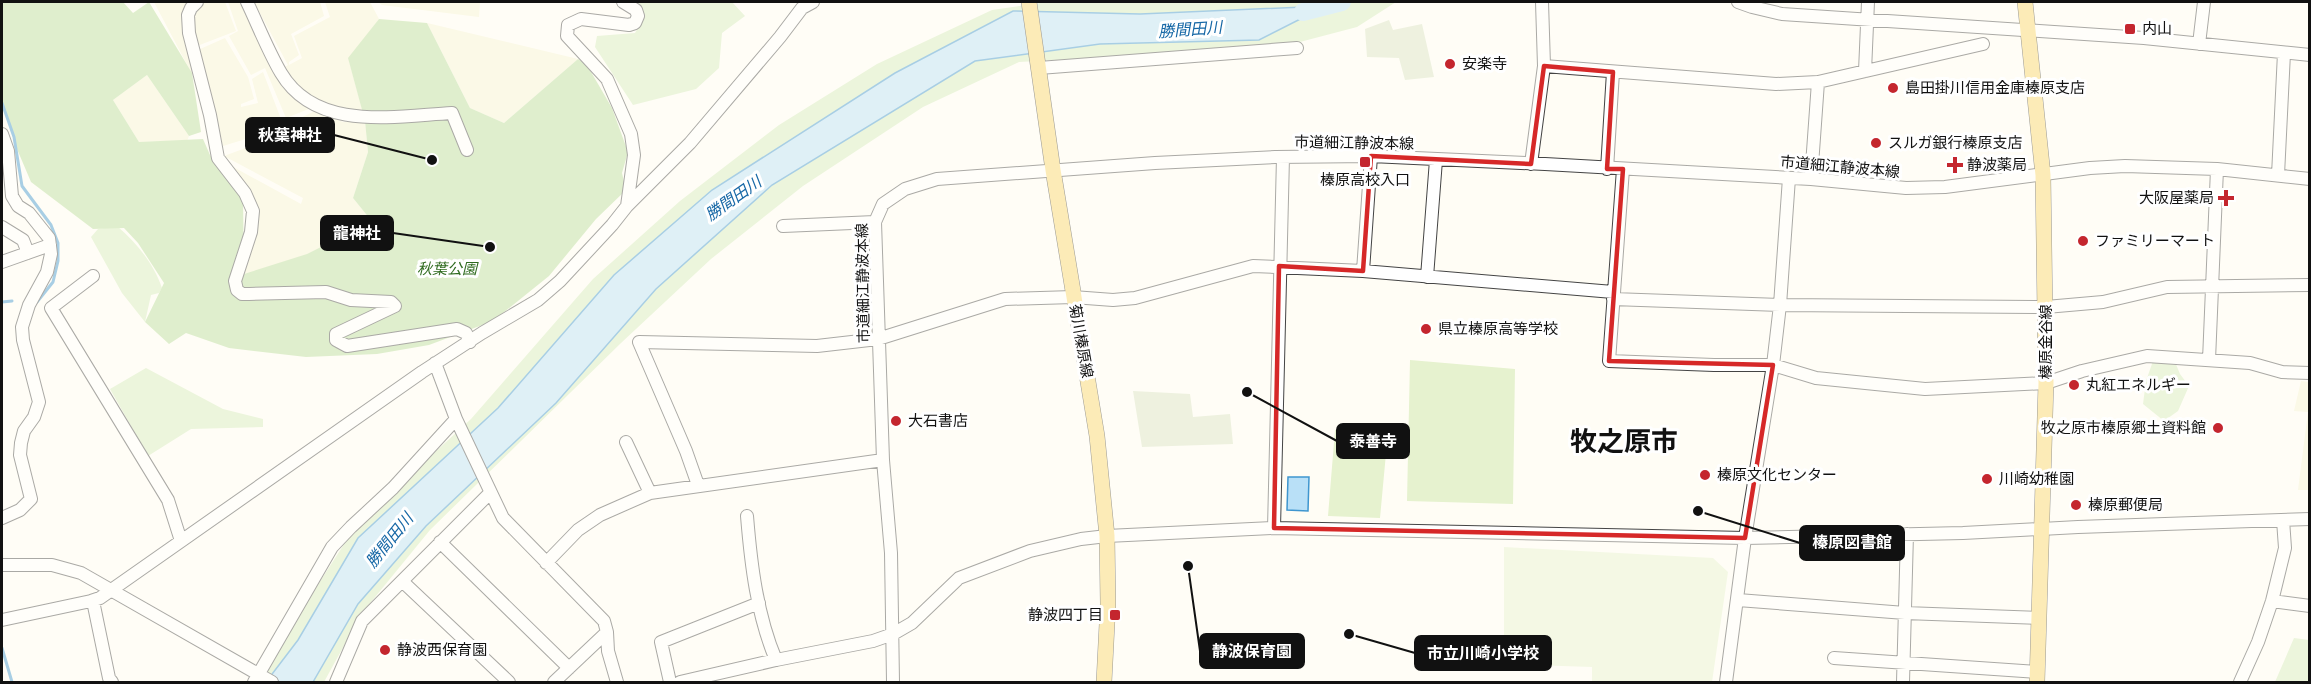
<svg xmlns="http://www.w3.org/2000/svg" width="2311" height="684" viewBox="0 0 2311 684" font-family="Bitter,'Noto Sans JP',serif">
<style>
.farmland{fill:#f6f3d4}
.green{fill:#d5ebbd}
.forest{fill:#b9dc9c}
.cemetery{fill:#d9e3c4}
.pitch{fill:#e6f2cf}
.water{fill:#b9e0f7;stroke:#3f96cf;stroke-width:1.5}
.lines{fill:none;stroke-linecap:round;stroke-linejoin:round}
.stream{stroke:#3f96cf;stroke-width:3}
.river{stroke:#b9e0f7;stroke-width:18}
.minor-casing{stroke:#444;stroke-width:14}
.major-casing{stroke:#222;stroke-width:16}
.minor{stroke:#fff;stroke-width:12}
.major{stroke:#f9d66b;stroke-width:15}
.marked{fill:none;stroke:#d62828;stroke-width:4.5;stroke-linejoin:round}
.poi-dot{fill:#c4262e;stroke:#fff;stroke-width:2}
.labels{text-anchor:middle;stroke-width:6;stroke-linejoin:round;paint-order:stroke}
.poi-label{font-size:15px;fill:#111;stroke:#fff;text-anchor:start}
.street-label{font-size:15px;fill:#111;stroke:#fff}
.park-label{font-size:15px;font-style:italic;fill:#2f6b1f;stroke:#fff}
.water-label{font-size:16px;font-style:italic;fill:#1768a6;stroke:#fff}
.town-label{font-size:27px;font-weight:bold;fill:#111;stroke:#fff}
.leader{fill:none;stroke:#111;stroke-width:2}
.callout-dot{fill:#111;stroke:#fff;stroke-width:2}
.callout{fill:#111;stroke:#111;stroke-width:2}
.callout-label{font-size:16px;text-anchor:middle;font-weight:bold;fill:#fff}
</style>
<rect width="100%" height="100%" fill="#fffdf5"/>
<path class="farmland" d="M 154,2 L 190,2 L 184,35 L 193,76 Z
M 203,2 L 225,2 L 236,31 L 197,46 L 191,19 Z
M 228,2 L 244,2 L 263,38 L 311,108 L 286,118 L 265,68 L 251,75 L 229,36 L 238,31 Z
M 254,2 L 320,2 L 324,16 L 291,34 L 299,55 L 289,62 L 289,65 L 302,58 L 294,36 L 330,17 L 325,2 L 370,2 L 379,19 L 349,61 L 363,113 L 324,106 L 295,84 L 285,67 L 288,65 Z
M 378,2 L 480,2 L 479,17 L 382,5 Z
M 427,23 L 578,59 L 504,123 L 470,108 Z
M 225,38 L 248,77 L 254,99 L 241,104 L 241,107 L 258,103 L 252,79 L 263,72 L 284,127 L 223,146 L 198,50 Z
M 147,75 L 189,136 L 187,141 L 139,142 L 113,100 Z
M 315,111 L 343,122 L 365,121 L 368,152 L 353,198 L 374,224 L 361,238 L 337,240 L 280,267 L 244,274 L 250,257 L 258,216 L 226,163 L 301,204 L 303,198 L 224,156 L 290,132 L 288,124 Z
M 2301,381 L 2309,382 L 2309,490 L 2298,490 L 2308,412 L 2294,411 Z"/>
<path class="green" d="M 630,2 L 732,2 L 745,16 L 722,33 L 719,68 L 696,89 L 633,105 L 595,47 L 597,36 L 635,33 L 645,15 Z
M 1047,2 L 1396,2 L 1357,27 L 1277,48 L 1019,62 L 923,107 L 803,186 L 711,259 L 621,343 L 430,530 L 362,613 L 324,682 L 260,682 L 310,597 L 357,524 L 471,419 L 593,279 L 680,201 L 779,125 L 877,64 L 992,10 Z
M 117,226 C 136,242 154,264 162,288 L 159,293 L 151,295 L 145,322 L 122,293 L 91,237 L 98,229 Z
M 2153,361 L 2175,362 L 2180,374 L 2189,386 L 2178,411 L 2164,421 L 2143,404 L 2146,381 Z
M 146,368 L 223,409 L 263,419 L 263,427 L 191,429 L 148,456 L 110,389 Z
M 2294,638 L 2309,640 L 2309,682 L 2275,682 Z"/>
<path class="forest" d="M 2,2 L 123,2 L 133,13 L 149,2 L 192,73 L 201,132 L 189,136 L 147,75 L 113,100 L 139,142 L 203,139 L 210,155 L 243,198 L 244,274 L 307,254 L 337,239 L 361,238 L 374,227 L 374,224 L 353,198 L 368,152 L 365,121 L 348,58 L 379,19 L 427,23 L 470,108 L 504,123 L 578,59 L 587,65 L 612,108 L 628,152 L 622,173 L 626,190 L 596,219 L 549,276 L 493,321 L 429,345 L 377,354 L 306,357 L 229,348 L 186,333 L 169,344 L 145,322 L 164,283 L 138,243 L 124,228 L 93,229 L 31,182 L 17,149 L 2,103 Z"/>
<path class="cemetery" d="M 1389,20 L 1393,30 L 1422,24 L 1434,77 L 1405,80 L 1399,58 L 1367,57 L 1365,29 Z
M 1133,391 L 1190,394 L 1193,417 L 1230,414 L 1233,444 L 1142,447 Z"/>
<path class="pitch" d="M 1410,360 L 1515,369 L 1513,504 L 1407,501 Z
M 1335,430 L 1388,432 L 1380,518 L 1328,516 Z
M 1504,547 L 1713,558 L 1728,572 L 1712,682 L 1592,682 L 1592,667 L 1504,664 Z"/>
<path class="water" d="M 1326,6 L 1259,40 L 1100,44 L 975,61 L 772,185 L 656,289 L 556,403 L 426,526 L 358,604 L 313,682 L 266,682 L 298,640 L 358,538 L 498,408 L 614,275 L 712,190 L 895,73 L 1013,11 L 1140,14 Z
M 1288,477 L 1309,477 L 1308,511 L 1287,510 Z"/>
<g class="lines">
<path class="stream" d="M 2,103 L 14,137 L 22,186 L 51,225 L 58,243 L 58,261 L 53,282 L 37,302
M 2,302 L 12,301
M 2,648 L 12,682"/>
<path class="river" d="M 1303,12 L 1342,2"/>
<g class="minor-casing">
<path id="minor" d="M 197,2 L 191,8 L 188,15 L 189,33 L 210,115 L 218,158 L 245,193 L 253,211 L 251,232 L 235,281 L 237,290 L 242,294 L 249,294 L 326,292 L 351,300 L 391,302 L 395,306 L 336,334 L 336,340 L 347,346 L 457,329 L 466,333 L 470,342
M 247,2 C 258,25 268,51 281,73 C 316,132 395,116 452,113 L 467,150
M 623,2 L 636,10 L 638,16 L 635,23 L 629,25 L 581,19 L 568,25 L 567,36 L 607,79 L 631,134 L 634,155 L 627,206
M 1738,2 L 1752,7 L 1782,14 L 2144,38 L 2310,55
M 2199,44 L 2204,2
M 1544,66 L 1776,84 L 1818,82 L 1983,44
M 1039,68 L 1297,48
M 1865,71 L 1868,2
M 2,134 L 8,151 L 12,196 L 18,206 L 29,213 L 49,238 L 51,254 L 47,272 L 29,305 L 22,327 L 23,340 L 39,402 L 34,417 L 24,431 L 21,443 L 20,455 L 31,499 L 20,510 L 2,518
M 1531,164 L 1544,66 L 1542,2
M 1607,169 L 1613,72
M 1623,169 L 1609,361 L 1714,365 L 1773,365 L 1816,378 L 1925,389 L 2046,383 L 2082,371 L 2147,356 L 2250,363 L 2282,372 L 2310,373
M 2278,175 L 2284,53
M 1811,179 L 1818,82
M 783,226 L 875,222
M 2,227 L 23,240 L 28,253
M 2,262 L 50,245
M 1363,271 L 1371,156
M 93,276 L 51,308 L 168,500 L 181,541
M 1427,277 L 1436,160
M 1613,299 L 1780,305 L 2046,307 L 2103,302 L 2167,287 L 2310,285
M 2209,360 L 2217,169
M 435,363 L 456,419 L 503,518 L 604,621 L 607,632 L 608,651 L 617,682
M 626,442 L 650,493
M 698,485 L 686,451 L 639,342 L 817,346 L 878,339 L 1005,299 L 1073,297 L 1113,300 L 1135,298 L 1253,266 L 1363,271 L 1613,292
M 747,516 C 751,565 757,615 776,660
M 1274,528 L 1283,157
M 440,542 L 569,668
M 546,563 L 578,530 L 600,515 L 650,493 L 883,460
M 2,565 L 52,565 L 81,573 L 272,682
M 402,581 L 509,682
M 1738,600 L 1905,613 L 2039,618
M 93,601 L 109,678 L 112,682
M 2272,601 L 2310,606
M 2,620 L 91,601 L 100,598 L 422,372 L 482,333 L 538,300 L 560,281 L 612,225 L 627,206 L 690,143 L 780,37 L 802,8 L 813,2
M 1834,658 L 2037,672
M 254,682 L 332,547 L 351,527 L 393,488 L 456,419
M 336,682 L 362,621 L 490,493
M 554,682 L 607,632
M 670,682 L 661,642 L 759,603
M 680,682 L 776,660 L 873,641 L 893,634 L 912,623 L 959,578 L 1030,551 L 1081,539 L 1107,536 L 1274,528 L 1745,538 L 1963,533 L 2078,527 L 2310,519
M 893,682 L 891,553 L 883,460 L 875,222 L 883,204 L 905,189 L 937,179 L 1155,163 L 1275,157 L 1371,156 L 1545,164 L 1811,179 L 1906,188 L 1945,187 L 2090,168 L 2125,166 L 2217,169 L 2310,179
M 1726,682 L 1745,538 L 1773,365 L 1780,305 L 1789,178
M 1903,682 L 1907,534
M 2240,682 L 2258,642 L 2272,601 L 2285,548 L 2283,520"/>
</g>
<g class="major-casing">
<path id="major" d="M 1029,2 L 1053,170 L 1097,436 L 1107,536 L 1108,604 L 1104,682
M 2025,2 L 2043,175 L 2046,383 L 2037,682"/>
</g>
<use href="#minor" class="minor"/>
<use href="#major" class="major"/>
</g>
<path d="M0 0H2311V684H0ZM 1544,66 L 1613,72 L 1607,169 L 1623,169 L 1609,361 L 1773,365 L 1745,538 L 1274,528 L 1279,266 L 1363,271 L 1371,156 L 1531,164 Z" fill="#fffdf5" fill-opacity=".55" fill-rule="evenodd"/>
<path class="marked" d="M 1544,66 L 1613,72 L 1607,169 L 1623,169 L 1609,361 L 1773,365 L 1745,538 L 1274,528 L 1279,266 L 1363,271 L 1371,156 L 1531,164 Z"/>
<g class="poi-dot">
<rect x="2124" y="23" width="12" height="12" rx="3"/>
<circle cx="1450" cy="64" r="6"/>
<circle cx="1893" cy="88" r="6"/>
<circle cx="1876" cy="143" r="6"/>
<rect x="1359" y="156" width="12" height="12" rx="3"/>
<path d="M1952 156h6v6h6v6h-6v6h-6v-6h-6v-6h6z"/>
<path d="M2223 189h6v6h6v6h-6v6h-6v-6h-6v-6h6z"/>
<circle cx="2083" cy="241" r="6"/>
<circle cx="1426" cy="329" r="6"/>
<circle cx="2074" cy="385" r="6"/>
<circle cx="896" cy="421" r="6"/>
<circle cx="2218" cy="428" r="6"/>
<circle cx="1705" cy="475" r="6"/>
<circle cx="1987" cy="479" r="6"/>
<circle cx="2076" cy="505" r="6"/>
<rect x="1109" y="609" width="12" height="12" rx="3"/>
<circle cx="385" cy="650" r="6"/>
</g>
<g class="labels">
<g class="poi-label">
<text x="2142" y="34">内山</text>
<text x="1462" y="69">安楽寺</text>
<text x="1905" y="93">島田掛川信用金庫榛原支店</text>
<text x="1888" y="148">スルガ銀行榛原支店</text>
<text x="1967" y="170">静波薬局</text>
<text x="1365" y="185" text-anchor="middle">榛原高校入口</text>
<text x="2214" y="203" text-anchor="end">大阪屋薬局</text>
<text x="2095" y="246">ファミリーマート</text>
<text x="1438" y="334">県立榛原高等学校</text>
<text x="2086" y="390">丸紅エネルギー</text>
<text x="908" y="426">大石書店</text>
<text x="2206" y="433" text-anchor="end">牧之原市榛原郷土資料館</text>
<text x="1717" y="480">榛原文化センター</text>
<text x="1999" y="484">川崎幼稚園</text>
<text x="2088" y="510">榛原郵便局</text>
<text x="1103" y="620" text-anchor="end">静波四丁目</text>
<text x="397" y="655">静波西保育園</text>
</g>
<g class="street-label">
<text transform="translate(1354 143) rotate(1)" y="5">市道細江静波本線</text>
<text transform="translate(1840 167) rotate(5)" y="5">市道細江静波本線</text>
<text transform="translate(863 283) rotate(-91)" y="5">市道細江静波本線</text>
<text transform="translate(1081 341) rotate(80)" y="5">菊川榛原線</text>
<text transform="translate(2046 342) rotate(-90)" y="5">榛原金谷線</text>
</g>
<g class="park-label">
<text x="447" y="274">秋葉公園</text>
</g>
<g class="water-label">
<text transform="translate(1190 29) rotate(-4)" y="6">勝間田川</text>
<text transform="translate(733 198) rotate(-35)" y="6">勝間田川</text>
<text transform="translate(389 540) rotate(-51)" y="6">勝間田川</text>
</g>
<g class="town-label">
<text x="1624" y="451">牧之原市</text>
</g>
</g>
<path class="leader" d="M432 160L334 135M490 247L393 233M1247 392L1337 441M1698 511L1800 543M1188 566L1200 651M1349 634L1415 653"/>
<g class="callout-dot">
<circle cx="432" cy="160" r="6"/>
<circle cx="490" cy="247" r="6"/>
<circle cx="1247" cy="392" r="6"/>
<circle cx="1698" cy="511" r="6"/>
<circle cx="1188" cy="566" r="6"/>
<circle cx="1349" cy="634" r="6"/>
</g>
<g class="callout">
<rect x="246" y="118" width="88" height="34" rx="6"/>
<rect x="321" y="216" width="72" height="34" rx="6"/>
<rect x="1337" y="424" width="72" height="34" rx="6"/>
<rect x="1800" y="526" width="104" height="34" rx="6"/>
<rect x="1200" y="634" width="104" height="34" rx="6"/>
<rect x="1415" y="636" width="136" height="34" rx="6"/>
</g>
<g class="callout-label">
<text x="290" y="141">秋葉神社</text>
<text x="357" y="239">龍神社</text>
<text x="1373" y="447">泰善寺</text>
<text x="1852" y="548">榛原図書館</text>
<text x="1252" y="657">静波保育園</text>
<text x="1483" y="659">市立川崎小学校</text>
</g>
<rect width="2311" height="684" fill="none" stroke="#111111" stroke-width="6"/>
</svg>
